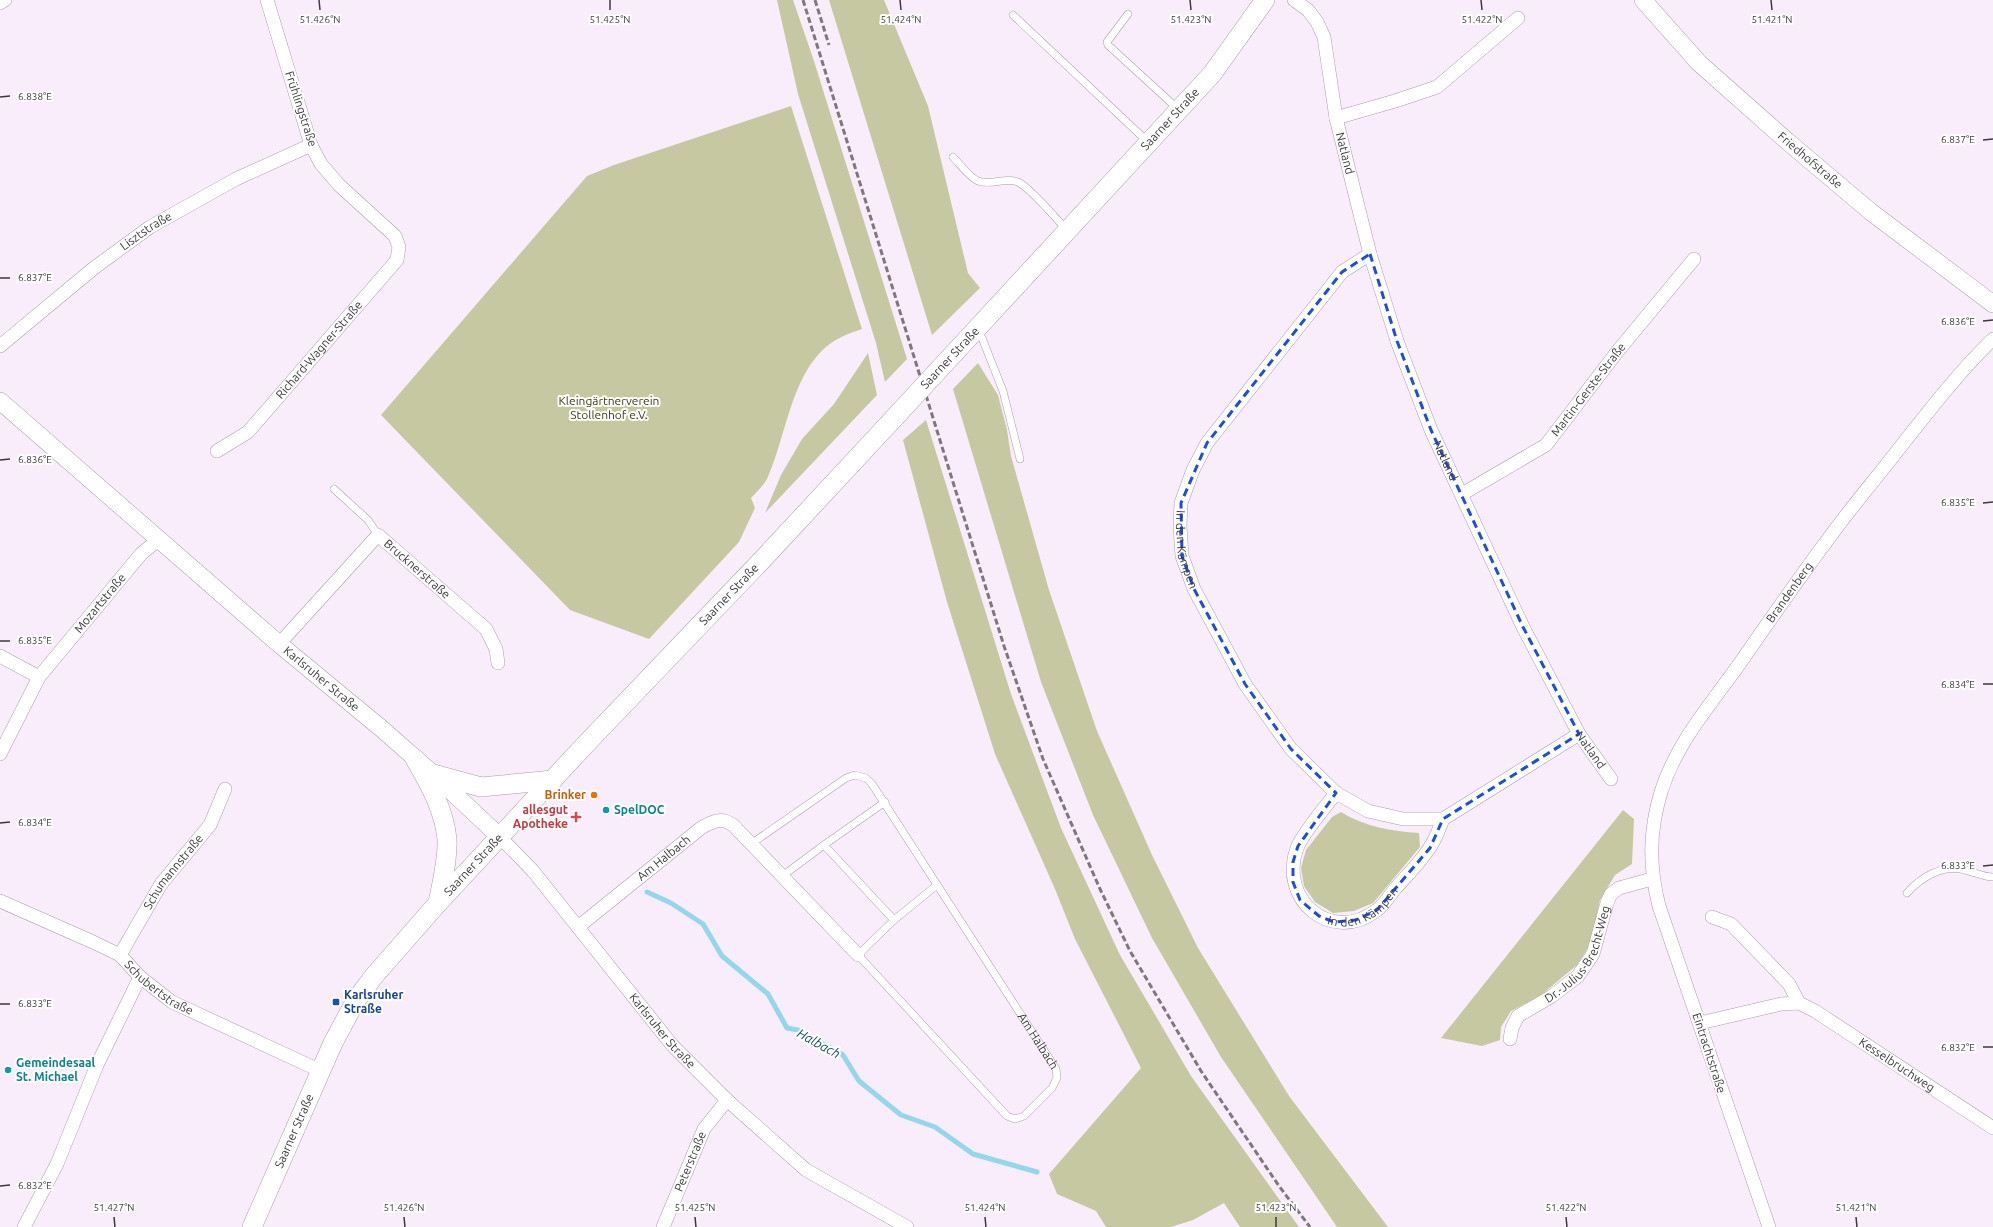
<svg xmlns="http://www.w3.org/2000/svg" width="1993" height="1227" viewBox="0 0 1993 1227" font-family="Ubuntu,sans-serif">
<style>
.green{fill:#c6c8a2}
.lines{fill:none;stroke-linecap:round;stroke-linejoin:round}
.stream{stroke:#92d7eb;stroke-width:5}
.service-casing{stroke:#a99eab;stroke-width:8}
.minor-casing{stroke:#a99eab;stroke-width:14}
.tertiary-casing{stroke:#a99eab;stroke-width:18}
.secondary-casing{stroke:#a99eab;stroke-width:20}
.service{stroke:#fff;stroke-width:7}
.minor{stroke:#fff;stroke-width:13}
.tertiary{stroke:#fff;stroke-width:17}
.secondary{stroke:#fff;stroke-width:19}
.rail{stroke:#7e777f;stroke-width:3;stroke-dasharray:6 3;stroke-linecap:butt}
.secondary-bridge-casing{stroke:#a99eab;stroke-width:20;stroke-linecap:butt}
.secondary-bridge{stroke:#fff;stroke-width:19}
.marked{fill:none;stroke:#1d4ed8;stroke-width:3;stroke-dasharray:8 5;stroke-linejoin:round}
.ticks{fill:none;stroke:#3c383d;stroke-width:1.5}
.food-dot{fill:#e8710a;stroke:#fff;stroke-width:1.5}
.culture-dot{fill:#0f9aa8;stroke:#fff;stroke-width:1.5}
.health-dot{fill:#e0444e;stroke:#fff;stroke-width:1.5}
.transit-dot{fill:#1a4fb4;stroke:#fff;stroke-width:1.5}
.labels{text-anchor:middle;stroke-width:4;stroke-linejoin:round;paint-order:stroke}
.street-label{font-size:12px;fill:#3c383d;stroke:#fff}
.park-label{font-size:12px;fill:#3a3b0f;stroke:#fff}
.food-label{font-size:12px;font-weight:bold;fill:#c56008;stroke:#fff;text-anchor:end}
.health-label{font-size:12px;font-weight:bold;fill:#be3a42;stroke:#fff;text-anchor:end}
.culture-label{font-size:12px;font-weight:bold;fill:#0d838f;stroke:#fff;text-anchor:start}
.transit-label{font-size:12px;font-weight:bold;fill:#164399;stroke:#fff;text-anchor:start}
.water-label{font-size:13px;font-style:italic;fill:#124e5c;stroke:#fff}
.ticks-label{font-size:10px;text-anchor:middle;fill:#3c383d;stroke:#fff;stroke-width:4;stroke-linejoin:round;paint-order:stroke}
</style>
<rect width="100%" height="100%" fill="#f9edfb"/>
<path class="green" d="M 777,0 L 793,0 L 813,58 L 907,359 L 885,382 L 876,343 L 798,94 Z
M 829,0 L 884,0 L 928,106 L 968,273 L 980,288 L 932,335 Z
M 791,106 L 862,329 C 853,332 842,336 834,341 C 791,369 787,436 767,479 C 763,486 756,493 751,498 L 755,508 L 739,542 L 649,639 L 570,610 L 381,415 L 587,176 L 614,165 Z
M 868,353 L 877,395 L 765,513 L 781,475 L 802,439 L 834,404 Z
M 978,363 L 998,395 L 1007,430 L 1011,456 L 1049,590 L 1097,731 L 1152,855 L 1198,948 L 1289,1096 L 1388,1227 L 1337,1227 L 1221,1057 L 1152,938 L 1093,815 L 1041,682 L 953,389 Z
M 926,420 L 1011,694 L 1061,828 L 1120,955 L 1191,1076 L 1299,1227 L 1240,1227 L 1224,1203 L 1193,1220 L 1171,1227 L 1106,1227 L 1096,1211 L 1057,1194 L 1049,1174 L 1141,1068 L 1075,939 L 1055,889 L 995,754 L 947,602 L 903,440 Z
M 1623,810 L 1634,819 L 1632,864 L 1615,875 L 1600,900 L 1594,929 L 1588,948 L 1577,965 L 1541,995 L 1511,1011 L 1501,1027 L 1500,1040 L 1482,1046 L 1441,1038 Z
M 1341,812 C 1365,827 1392,831 1419,833 L 1420,847 L 1373,903 L 1354,911 L 1333,913 L 1315,902 L 1304,886 L 1301,868 L 1306,850 L 1332,817 Z"/>
<g class="lines">
<path class="stream" d="M 647,892 L 671,903 L 703,924 L 722,956 L 768,994 L 787,1028 L 798,1030 L 843,1055 L 859,1081 L 901,1115 L 935,1127 L 973,1154 L 1037,1172"/>
<g class="service-casing">
<g id="service">
<path d="M 1128,14 L 1107,42 L 1108,45 L 1178,109"/>
<path d="M 1013,15 L 1148,142"/>
<path d="M 953,157 C 960,164 969,177 978,181 C 990,186 1005,177 1018,182 C 1031,188 1056,219 1067,230"/>
<path d="M 975,331 L 982,338 L 1003,391 L 1020,459"/>
<path d="M 334,489 L 368,520 L 378,535"/>
<path id="s1" d="M 751,844 L 846,778 L 855,775 L 866,778 L 872,784 L 1056,1069 L 1057,1078 L 1052,1088 L 1024,1116 L 1015,1119 L 1007,1116 L 858,955 L 894,920 L 824,845 L 781,877"/>
<path d="M 824,845 L 885,802"/>
<path d="M 1907,893 C 1921,877 1943,864 1965,870 C 1974,872 1984,877 1993,877"/>
<path d="M 894,920 L 937,885"/>
</g>
</g>
<g class="minor-casing">
<g id="minor">
<path id="s2" d="M 1294,0 L 1308,10 L 1317,22 L 1324,37 L 1336,118 L 1370,254 L 1397,341 L 1431,430 L 1523,627 L 1579,734 L 1611,779"/>
<path d="M 0,3 L 5,0"/>
<path d="M 1336,118 L 1395,101 L 1437,87 L 1518,18"/>
<path id="s3" d="M 1370,254 L 1342,272 L 1207,443 L 1193,470 L 1181,503 L 1180,526 L 1182,556 L 1194,589 L 1245,684 L 1291,749 L 1336,793 L 1368,811 L 1403,819 L 1443,819 L 1579,734"/>
<path id="s4" d="M 0,346 L 94,268 L 150,227 L 236,179 L 311,145"/>
<path id="s5" d="M 217,451 L 248,432 L 397,260 L 399,247 L 395,236 L 339,185 L 321,164 L 311,145 L 267,0"/>
<path id="s6" d="M 1462,494 L 1546,445 L 1617,352 L 1694,259"/>
<path id="s7" d="M 279,644 L 378,535 L 486,629 L 496,649 L 498,663"/>
<path d="M 0,656 L 39,677"/>
<path id="s8" d="M 0,754 L 39,677 L 141,554 L 159,539"/>
<path id="s9" d="M 1336,793 C 1326,806 1302,834 1297,848 C 1278,900 1332,945 1377,910 C 1384,905 1389,896 1395,889 C 1406,876 1421,862 1430,847 C 1436,839 1439,829 1443,819"/>
<path id="s10" d="M 500,837 L 533,871 L 672,1045 L 727,1100 L 806,1170 L 907,1227"/>
<path id="s11" d="M 0,901 L 93,942 L 120,955 L 140,977 L 172,1002 L 321,1071"/>
<path d="M 1712,917 L 1731,924 L 1789,984 L 1799,1003"/>
<path id="s12" d="M 578,927 L 701,828 C 713,821 721,817 733,825 L 858,955"/>
<path id="s13" d="M 120,955 L 161,884 L 210,825 L 225,789"/>
<path id="s14" d="M 1700,1023 L 1781,1004 L 1799,1003 L 1815,1011 L 1993,1128"/>
<path id="s15" d="M 1510,1039 L 1512,1028 L 1518,1016 L 1552,996 L 1578,976 L 1593,954 L 1607,903 L 1611,894 L 1619,888 L 1652,879"/>
<path d="M 24,1227 L 57,1164 L 97,1065 L 140,977"/>
<path id="s16" d="M 663,1227 L 704,1129 L 727,1100"/>
<path id="s17" d="M 1769,1227 L 1659,906 C 1649,866 1649,832 1661,792 C 1678,738 1716,699 1747,653 C 1773,616 1799,578 1826,542 C 1849,510 1874,481 1898,450 C 1928,412 1958,373 1993,339"/>
</g>
</g>
<g class="tertiary-casing">
<g id="tertiary">
<path id="s18" d="M 1643,0 L 1699,63 L 1787,141 L 1871,212 L 1993,304"/>
<path id="s19" d="M 0,401 L 279,644 L 382,729 L 433,774 L 500,837"/>
</g>
</g>
<g class="secondary-casing">
<g id="secondary">
<path id="s20" d="M 970,336 L 1212,74 L 1265,0"/>
<path d="M 415,759 C 429,783 444,809 447,839 C 448,860 442,882 438,903"/>
<path d="M 433,774 L 481,787 L 553,780"/>
<path id="s21" d="M 252,1227 L 333,1043 L 356,1000 L 374,976 L 438,903 L 584,746 L 762,560 L 896,416"/>
</g>
</g>
<use href="#service" class="service"/>
<use href="#minor" class="minor"/>
<use href="#tertiary" class="tertiary"/>
<use href="#secondary" class="secondary"/>
<path class="rail" d="M 803,0 L 1004,646 L 1043,759 L 1100,889 L 1130,951 L 1201,1071 L 1279,1186 L 1310,1227
M 815,0 L 829,45"/>
<g class="secondary-bridge-casing">
<path id="secondary-bridge" d="M 896,416 L 970,336"/>
</g>
<use href="#secondary-bridge" class="secondary-bridge"/>
</g>
<path class="marked" d="M 1370,254 L 1397,341 L 1431,430 L 1523,627 L 1579,734 L 1443,819 L 1430,848 L 1377,910 L 1356,920 L 1334,922 L 1319,916 L 1300,900 L 1293,882 L 1293,862 L 1298,846 L 1336,793 L 1291,749 L 1245,684 L 1194,589 L 1182,556 L 1181,503 L 1207,443 L 1342,272 Z"/>
<path class="ticks" d="M 319,0 L 320,10M 610,0 L 610,10M 900,0 L 901,10M 1190,0 L 1191,10M 1481,0 L 1482,10M 1771,0 L 1772,10M 0,97 L 10,96M 1983,140 L 1993,139M 0,278 L 10,278M 1983,321 L 1993,320M 0,460 L 10,459M 1983,503 L 1993,502M 0,641 L 10,641M 1983,684 L 1993,684M 0,823 L 10,822M 1983,866 L 1993,865M 0,1004 L 10,1004M 1983,1047 L 1993,1047M 0,1186 L 10,1185M 114,1217 L 115,1227M 404,1217 L 405,1227M 695,1217 L 696,1227M 985,1217 L 986,1227M 1276,1217 L 1276,1227M 1566,1217 L 1567,1227M 1856,1217 L 1857,1227"/>
<circle class="food-dot" cx="594" cy="795" r="4"/>
<g class="culture-dot">
<circle cx="606" cy="810" r="4"/>
<circle cx="8" cy="1070" r="4"/>
</g>
<path class="health-dot" d="M574 811h4v4h4v4h-4v4h-4v-4h-4v-4h4z"/>
<rect class="transit-dot" x="332" y="998" width="8" height="8" rx="2"/>
<g class="labels">
<g class="street-label">
<text transform="translate(301 109) rotate(72)" y="4">Frühlingstraße</text>
<text dy="4" stroke="none"><textPath href="#s20" startOffset="295">Saarner Straße</textPath></text>
<text dy="4" stroke="none"><textPath href="#s2" startOffset="167">Natland</textPath></text>
<text dy="4" stroke="none"><textPath href="#s18" startOffset="232">Friedhofstraße</textPath></text>
<text dy="4" stroke="none"><textPath href="#s4" startOffset="186">Lisztstraße</textPath></text>
<text dy="4" stroke="none"><textPath href="#s5" startOffset="145">Richard-Wagner-Straße</textPath></text>
<text transform="translate(950 358) rotate(-47)" y="4">Saarner Straße</text>
<text dy="4" stroke="none"><textPath href="#s6" startOffset="167">Martin-Gerste-Straße</textPath></text>
<text dy="4" stroke="none"><textPath href="#s2" startOffset="491">Natland</textPath></text>
<text dy="4" stroke="none"><textPath href="#s3" startOffset="364">In den Kämpen</textPath></text>
<text dy="4" stroke="none"><textPath href="#s7" startOffset="199">Brucknerstraße</textPath></text>
<text dy="4" stroke="none"><textPath href="#s17" startOffset="693">Brandenberg</textPath></text>
<text dy="4" stroke="none"><textPath href="#s21" startOffset="801">Saarner Straße</textPath></text>
<text dy="4" stroke="none"><textPath href="#s8" startOffset="182">Mozartstraße</textPath></text>
<text dy="4" stroke="none"><textPath href="#s19" startOffset="425">Karlsruher Straße</textPath></text>
<text dy="4" stroke="none"><textPath href="#s2" startOffset="815">Natland</textPath></text>
<text dy="4" stroke="none"><textPath href="#s12" startOffset="110">Am Halbach</textPath></text>
<text dy="4" stroke="none"><textPath href="#s21" startOffset="429">Saarner Straße</textPath></text>
<text dy="4" stroke="none"><textPath href="#s13" startOffset="99">Schumannstraße</textPath></text>
<text dy="4" stroke="none"><textPath href="#s9" startOffset="195">In den Kämpen</textPath></text>
<text dy="4" stroke="none"><textPath href="#s15" startOffset="115">Dr.-Julius-Brecht-Weg</textPath></text>
<text dy="4" stroke="none"><textPath href="#s11" startOffset="183">Schubertstraße</textPath></text>
<text dy="4" stroke="none"><textPath href="#s10" startOffset="253">Karlsruher Straße</textPath></text>
<text dy="4" stroke="none"><textPath href="#s1" startOffset="451">Am Halbach</textPath></text>
<text transform="translate(1709 1053) rotate(72)" y="4">Eintrachtstraße</text>
<text dy="4" stroke="none"><textPath href="#s14" startOffset="217">Kesselbruchweg</textPath></text>
<text dy="4" stroke="none"><textPath href="#s21" startOffset="105">Saarner Straße</textPath></text>
<text dy="4" stroke="none"><textPath href="#s16" startOffset="71">Peterstraße</textPath></text>
</g>
<g class="park-label">
<text x="609" y="405">Kleingärtnerverein<tspan x="609" dy="14">Stollenhof e.V.</tspan></text>
</g>
<g class="food-label">
<text x="586" y="799">Brinker</text>
</g>
<g class="health-label">
<text x="568" y="814">allesgut<tspan x="568" dy="14">Apotheke</tspan></text>
</g>
<g class="culture-label">
<text x="614" y="814">SpelDOC</text>
<text x="16" y="1067">Gemeindesaal<tspan x="16" dy="14">St. Michael</tspan></text>
</g>
<g class="transit-label">
<text x="344" y="999">Karlsruher<tspan x="344" dy="14">Straße</tspan></text>
</g>
<g class="water-label">
<text transform="translate(819 1043) rotate(29)" y="5">Halbach</text>
</g>
</g>
<g class="ticks-label">
<text x="320" y="23">51.426°N</text>
<text x="610" y="23">51.425°N</text>
<text x="901" y="23">51.424°N</text>
<text x="1191" y="23">51.423°N</text>
<text x="1482" y="23">51.422°N</text>
<text x="1772" y="23">51.421°N</text>
<text x="35" y="100">6.838°E</text>
<text x="1958" y="143">6.837°E</text>
<text x="35" y="281">6.837°E</text>
<text x="1958" y="325">6.836°E</text>
<text x="35" y="463">6.836°E</text>
<text x="1958" y="506">6.835°E</text>
<text x="35" y="644">6.835°E</text>
<text x="1958" y="688">6.834°E</text>
<text x="35" y="826">6.834°E</text>
<text x="1958" y="869">6.833°E</text>
<text x="35" y="1007">6.833°E</text>
<text x="1958" y="1051">6.832°E</text>
<text x="35" y="1189">6.832°E</text>
<text x="114" y="1211">51.427°N</text>
<text x="404" y="1211">51.426°N</text>
<text x="695" y="1211">51.425°N</text>
<text x="985" y="1211">51.424°N</text>
<text x="1276" y="1211">51.423°N</text>
<text x="1566" y="1211">51.422°N</text>
<text x="1856" y="1211">51.421°N</text>
</g>
</svg>
